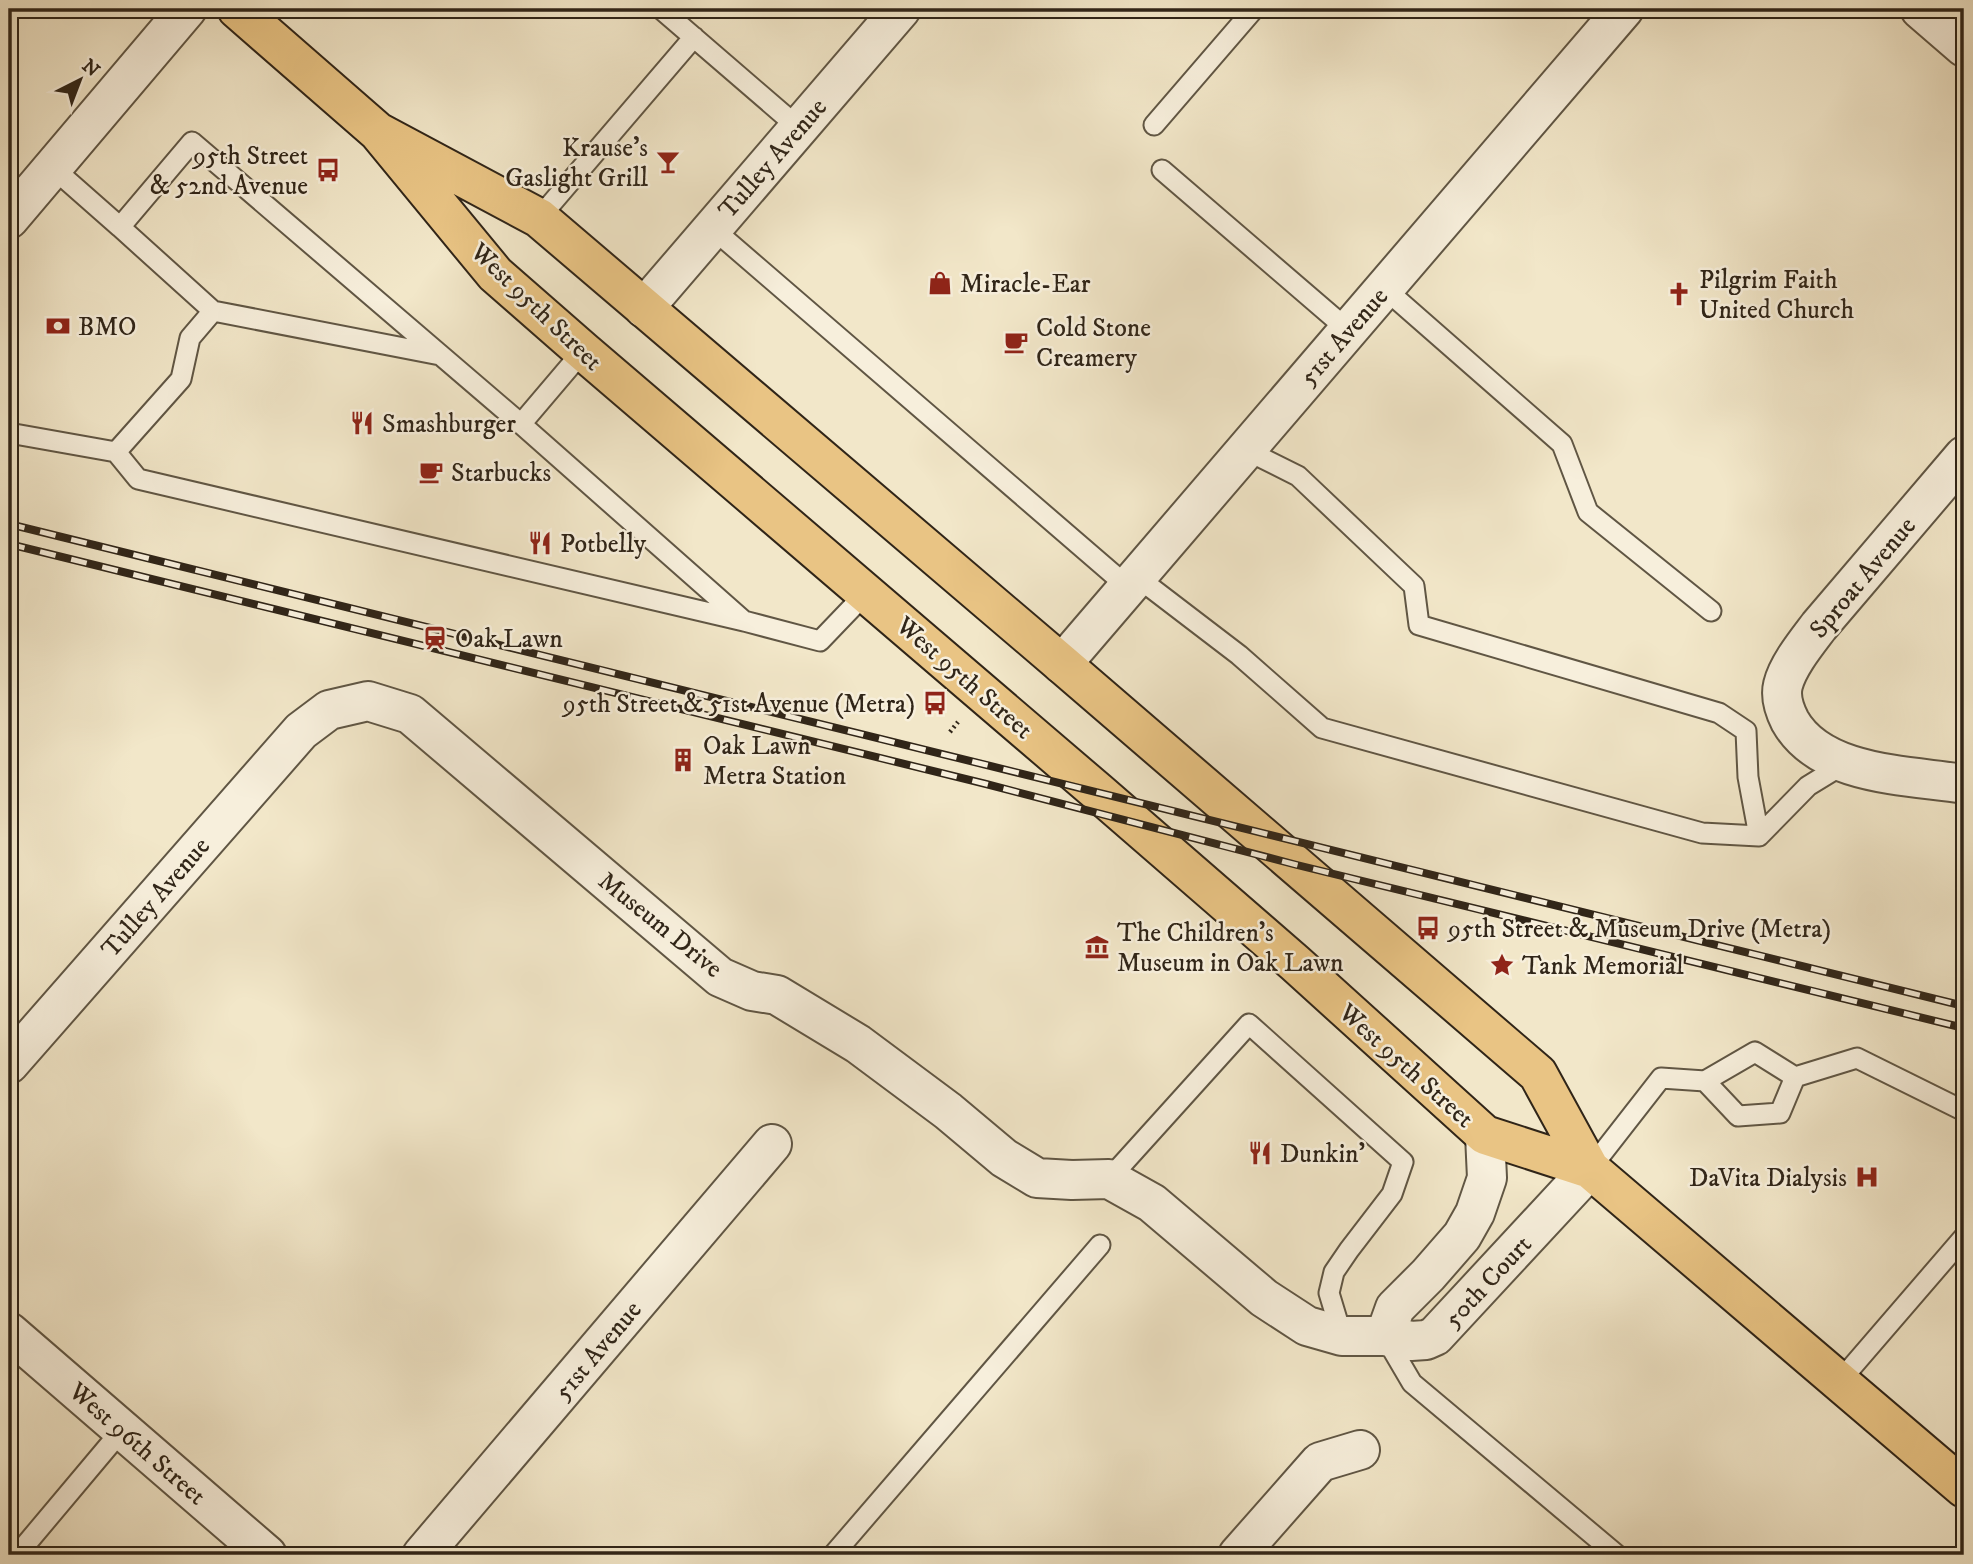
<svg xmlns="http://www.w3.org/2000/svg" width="1973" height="1564" viewBox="0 0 1973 1564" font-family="'IM FELL DW Pica',serif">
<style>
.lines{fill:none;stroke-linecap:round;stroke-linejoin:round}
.lane-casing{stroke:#605644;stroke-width:23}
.street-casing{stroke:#605644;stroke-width:42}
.primary-casing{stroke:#302518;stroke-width:42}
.path{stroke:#302518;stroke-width:4.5;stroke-dasharray:2 3.5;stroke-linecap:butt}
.lane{stroke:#f7efdc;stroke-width:19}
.street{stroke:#f7efdc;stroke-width:38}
.primary{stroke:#e9c484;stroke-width:38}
.rail-casing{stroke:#302518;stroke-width:8}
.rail{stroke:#f7efdc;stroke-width:5;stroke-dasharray:16;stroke-linecap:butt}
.labels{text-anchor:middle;stroke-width:5;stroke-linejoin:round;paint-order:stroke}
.poi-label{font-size:26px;fill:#302518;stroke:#f7efdc;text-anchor:start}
.street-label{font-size:26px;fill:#302518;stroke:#f7efdc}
</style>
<rect width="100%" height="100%" fill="#f2e7c9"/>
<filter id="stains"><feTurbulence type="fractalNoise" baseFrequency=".00286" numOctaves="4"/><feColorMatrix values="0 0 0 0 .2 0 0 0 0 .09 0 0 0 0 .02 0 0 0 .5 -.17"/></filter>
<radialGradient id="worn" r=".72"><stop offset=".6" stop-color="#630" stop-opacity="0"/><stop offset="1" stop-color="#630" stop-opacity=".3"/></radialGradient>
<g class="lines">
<g class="lane-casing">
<path id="lane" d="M 661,9 L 799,128
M 1154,125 L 1254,9
M 53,168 L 120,227 L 192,142 L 521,424 L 583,351
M 1162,170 L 1348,330
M 9,181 L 27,198
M 539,218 L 694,37
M 120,227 L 213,311 L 440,355
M 712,228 L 1128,587
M 1384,288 L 1562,444 L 1588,512 L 1711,611
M 521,424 L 744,621 L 820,641 L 866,593
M 9,433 L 116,452 L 181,379 L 190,338 L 213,311
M 1246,450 L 1298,476 L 1414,586 L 1419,625 L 1719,713 L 1746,731 L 1748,777 L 1759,836
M 116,452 L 138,479 L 744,621
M 1137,577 L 1239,655 L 1322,728 L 1702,833 L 1759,836
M 1759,836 L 1808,786 L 1844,764
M 1705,1081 L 1738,1116 L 1780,1113 L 1795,1077
M 1590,1169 L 1661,1078 L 1705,1081 L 1755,1052 L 1795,1077 L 1857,1058 L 1964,1111
M 1109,1179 L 1249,1024 L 1403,1162 L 1392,1194 L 1349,1250 L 1334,1272 L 1329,1293 L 1342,1336
M 1385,1337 L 1412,1383 L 1617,1555
M 1839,1382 L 1964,1237
M 17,1555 L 122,1430
M 833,1555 L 1100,1245"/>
</g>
<g class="street-casing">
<path id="street" d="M 1920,9 L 1964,47
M 9,219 L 187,9
M 644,308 L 901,9
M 1964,456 L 1819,626 C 1807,642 1788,665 1783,685 C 1780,697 1785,711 1790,721 C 1821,776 1908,775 1964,784
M 1062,664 L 1624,9
M 9,1064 L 301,731 L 329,710 L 368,701 L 410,714 L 720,977 L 752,991 L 777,995 L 858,1044 L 948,1111 L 1004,1158 L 1037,1178 L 1072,1180 L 1109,1179 L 1152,1203 L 1264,1298 L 1307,1326 L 1342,1336 L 1385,1336 L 1411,1341 L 1426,1340 L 1435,1336 L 1590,1169
M 9,1332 L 267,1555
M 1385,1336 L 1395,1308 L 1428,1275 L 1462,1236 L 1475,1213 L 1487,1178 L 1485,1135
M 422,1555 L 772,1144
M 1238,1555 L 1320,1462 L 1360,1450"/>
</g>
<g class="primary-casing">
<path id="primary" d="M 237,9 L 378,132 L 495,274 L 583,351 L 1098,792 L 1295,963 L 1485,1135 L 1590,1169
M 378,132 L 539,218 L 1062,664 L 1538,1074 L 1590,1169 L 1964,1488"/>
</g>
<path class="path" d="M 950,732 L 958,722"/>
<use href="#lane" class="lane"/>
<use href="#street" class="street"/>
<use href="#primary" class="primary"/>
<g class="rail-casing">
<path id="rail" d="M 9,524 L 1964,1006
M 9,544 L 986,784 L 1297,865 L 1964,1028"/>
</g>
<use href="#rail" class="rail"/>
</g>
<defs>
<g id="bar-bare" transform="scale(1.89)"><path d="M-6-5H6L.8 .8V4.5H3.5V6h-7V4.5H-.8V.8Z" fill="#8f2418" stroke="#f7efdc" stroke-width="2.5" paint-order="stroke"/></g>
<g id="bus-bare" transform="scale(1.89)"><path d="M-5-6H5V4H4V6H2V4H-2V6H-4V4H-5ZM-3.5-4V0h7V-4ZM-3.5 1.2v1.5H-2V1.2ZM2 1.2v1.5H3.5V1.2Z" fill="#8f2418" stroke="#f7efdc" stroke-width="2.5" paint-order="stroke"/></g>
<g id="shop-bare" transform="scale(1.89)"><path d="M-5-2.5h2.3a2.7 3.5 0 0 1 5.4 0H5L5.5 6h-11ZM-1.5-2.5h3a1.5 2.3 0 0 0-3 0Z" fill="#8f2418" stroke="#f7efdc" stroke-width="2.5" paint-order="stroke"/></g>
<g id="church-bare" transform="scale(1.89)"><path d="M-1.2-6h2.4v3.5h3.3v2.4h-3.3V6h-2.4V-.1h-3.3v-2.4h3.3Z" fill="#8f2418" stroke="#f7efdc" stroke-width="2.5" paint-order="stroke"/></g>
<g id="bank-bare" transform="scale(1.89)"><path d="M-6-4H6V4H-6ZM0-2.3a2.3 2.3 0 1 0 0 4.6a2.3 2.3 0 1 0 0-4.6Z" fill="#8f2418" stroke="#f7efdc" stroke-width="2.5" paint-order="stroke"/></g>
<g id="cafe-bare" transform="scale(1.89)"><path d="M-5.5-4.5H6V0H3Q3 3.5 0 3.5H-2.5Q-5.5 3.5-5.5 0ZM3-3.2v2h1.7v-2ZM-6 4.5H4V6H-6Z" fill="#8f2418" stroke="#f7efdc" stroke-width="2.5" paint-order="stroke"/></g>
<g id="restaurant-bare" transform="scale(1.89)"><path d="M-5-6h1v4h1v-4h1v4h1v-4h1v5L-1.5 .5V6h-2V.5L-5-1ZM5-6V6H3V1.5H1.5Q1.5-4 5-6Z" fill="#8f2418" stroke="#f7efdc" stroke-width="2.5" paint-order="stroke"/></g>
<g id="station-bare" transform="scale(1.89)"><path d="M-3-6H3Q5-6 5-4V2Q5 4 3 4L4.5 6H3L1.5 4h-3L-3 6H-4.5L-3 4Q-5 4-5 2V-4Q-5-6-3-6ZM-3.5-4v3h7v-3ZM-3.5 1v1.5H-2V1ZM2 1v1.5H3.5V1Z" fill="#8f2418" stroke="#f7efdc" stroke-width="2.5" paint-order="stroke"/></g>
<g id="building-bare" transform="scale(1.89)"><path d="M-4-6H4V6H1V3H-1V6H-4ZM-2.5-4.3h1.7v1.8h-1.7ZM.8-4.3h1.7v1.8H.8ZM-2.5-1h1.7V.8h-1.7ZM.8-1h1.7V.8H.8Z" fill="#8f2418" stroke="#f7efdc" stroke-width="2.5" paint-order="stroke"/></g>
<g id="museum-bare" transform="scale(1.89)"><path d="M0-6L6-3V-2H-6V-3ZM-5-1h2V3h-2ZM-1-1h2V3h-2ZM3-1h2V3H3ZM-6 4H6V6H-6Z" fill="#8f2418" stroke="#f7efdc" stroke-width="2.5" paint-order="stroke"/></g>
<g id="sight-bare" transform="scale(1.89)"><path d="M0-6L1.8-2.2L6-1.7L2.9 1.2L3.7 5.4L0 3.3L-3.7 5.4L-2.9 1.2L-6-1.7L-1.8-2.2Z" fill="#8f2418" stroke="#f7efdc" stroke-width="2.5" paint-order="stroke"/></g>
<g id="hospital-bare" transform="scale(1.89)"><path d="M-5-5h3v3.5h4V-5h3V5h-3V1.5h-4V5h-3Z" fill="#8f2418" stroke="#f7efdc" stroke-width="2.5" paint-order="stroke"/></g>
</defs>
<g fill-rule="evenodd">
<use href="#bar-bare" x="668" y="162"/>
<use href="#bus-bare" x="328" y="170"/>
<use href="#shop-bare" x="940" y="283"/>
<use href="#church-bare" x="1679" y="294"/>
<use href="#bank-bare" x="58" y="326"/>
<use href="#cafe-bare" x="1016" y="342"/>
<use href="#restaurant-bare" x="362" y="423"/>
<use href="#cafe-bare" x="431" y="472"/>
<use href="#restaurant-bare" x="540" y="543"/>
<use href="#station-bare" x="435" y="638"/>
<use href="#bus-bare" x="935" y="703"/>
<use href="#building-bare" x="683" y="760"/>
<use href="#bus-bare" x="1428" y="928"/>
<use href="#museum-bare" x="1097" y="947"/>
<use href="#sight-bare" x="1502" y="965"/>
<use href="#restaurant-bare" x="1260" y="1153"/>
<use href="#hospital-bare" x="1867" y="1177"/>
</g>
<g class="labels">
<g class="poi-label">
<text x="648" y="156" text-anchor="end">Krause's<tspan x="648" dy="30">Gaslight Grill</tspan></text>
<text x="308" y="164" text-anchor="end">95th Street<tspan x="308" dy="30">&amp; 52nd Avenue</tspan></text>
<text x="1699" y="288">Pilgrim Faith<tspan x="1699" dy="30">United Church</tspan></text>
<text x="960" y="292">Miracle-Ear</text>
<text x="78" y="335">BMO</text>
<text x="1036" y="336">Cold Stone<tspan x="1036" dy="30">Creamery</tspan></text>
<text x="382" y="432">Smashburger</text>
<text x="451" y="481">Starbucks</text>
<text x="560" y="552">Potbelly</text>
<text x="455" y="647">Oak Lawn</text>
<text x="915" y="712" text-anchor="end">95th Street &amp; 51st Avenue (Metra)</text>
<text x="703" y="754">Oak Lawn<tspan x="703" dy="30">Metra Station</tspan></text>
<text x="1448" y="937">95th Street &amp; Museum Drive (Metra)</text>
<text x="1117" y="941">The Children's<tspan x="1117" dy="30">Museum in Oak Lawn</tspan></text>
<text x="1522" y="974">Tank Memorial</text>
<text x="1280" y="1162">Dunkin'</text>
<text x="1847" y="1186" text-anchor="end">DaVita Dialysis</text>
</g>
<g class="street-label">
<text transform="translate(772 158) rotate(-49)" y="9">Tulley Avenue</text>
<text transform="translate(537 306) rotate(44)" y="9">West 95th Street</text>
<text transform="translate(1343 336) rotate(-49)" y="9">51st Avenue</text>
<text transform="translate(1862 577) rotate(-50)" y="9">Sproat Avenue</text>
<text transform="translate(965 677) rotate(41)" y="9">West 95th Street</text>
<text transform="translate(155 897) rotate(-49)" y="9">Tulley Avenue</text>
<text transform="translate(661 924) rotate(39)" y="9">Museum Drive</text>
<text transform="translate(1407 1065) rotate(42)" y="9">West 95th Street</text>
<text transform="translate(1487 1281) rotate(-47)" y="9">50th Court</text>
<text transform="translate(597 1350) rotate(-50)" y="9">51st Avenue</text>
<text transform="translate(138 1443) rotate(41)" y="9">West 96th Street</text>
</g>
</g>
<rect width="1973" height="1564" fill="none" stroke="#f2e7c9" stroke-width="35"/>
<rect x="10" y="10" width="1952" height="1543" fill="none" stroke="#302518" stroke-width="3.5"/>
<rect x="18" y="18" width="1938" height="1529" fill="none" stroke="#302518" stroke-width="2"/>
<g transform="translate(80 80) rotate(42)" stroke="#f7efdc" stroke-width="5" paint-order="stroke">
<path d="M0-5L12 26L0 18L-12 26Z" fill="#302518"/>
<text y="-10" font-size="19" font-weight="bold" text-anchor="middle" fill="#302518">N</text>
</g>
<rect width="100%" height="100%" filter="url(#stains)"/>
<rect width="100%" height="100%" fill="url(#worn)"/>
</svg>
